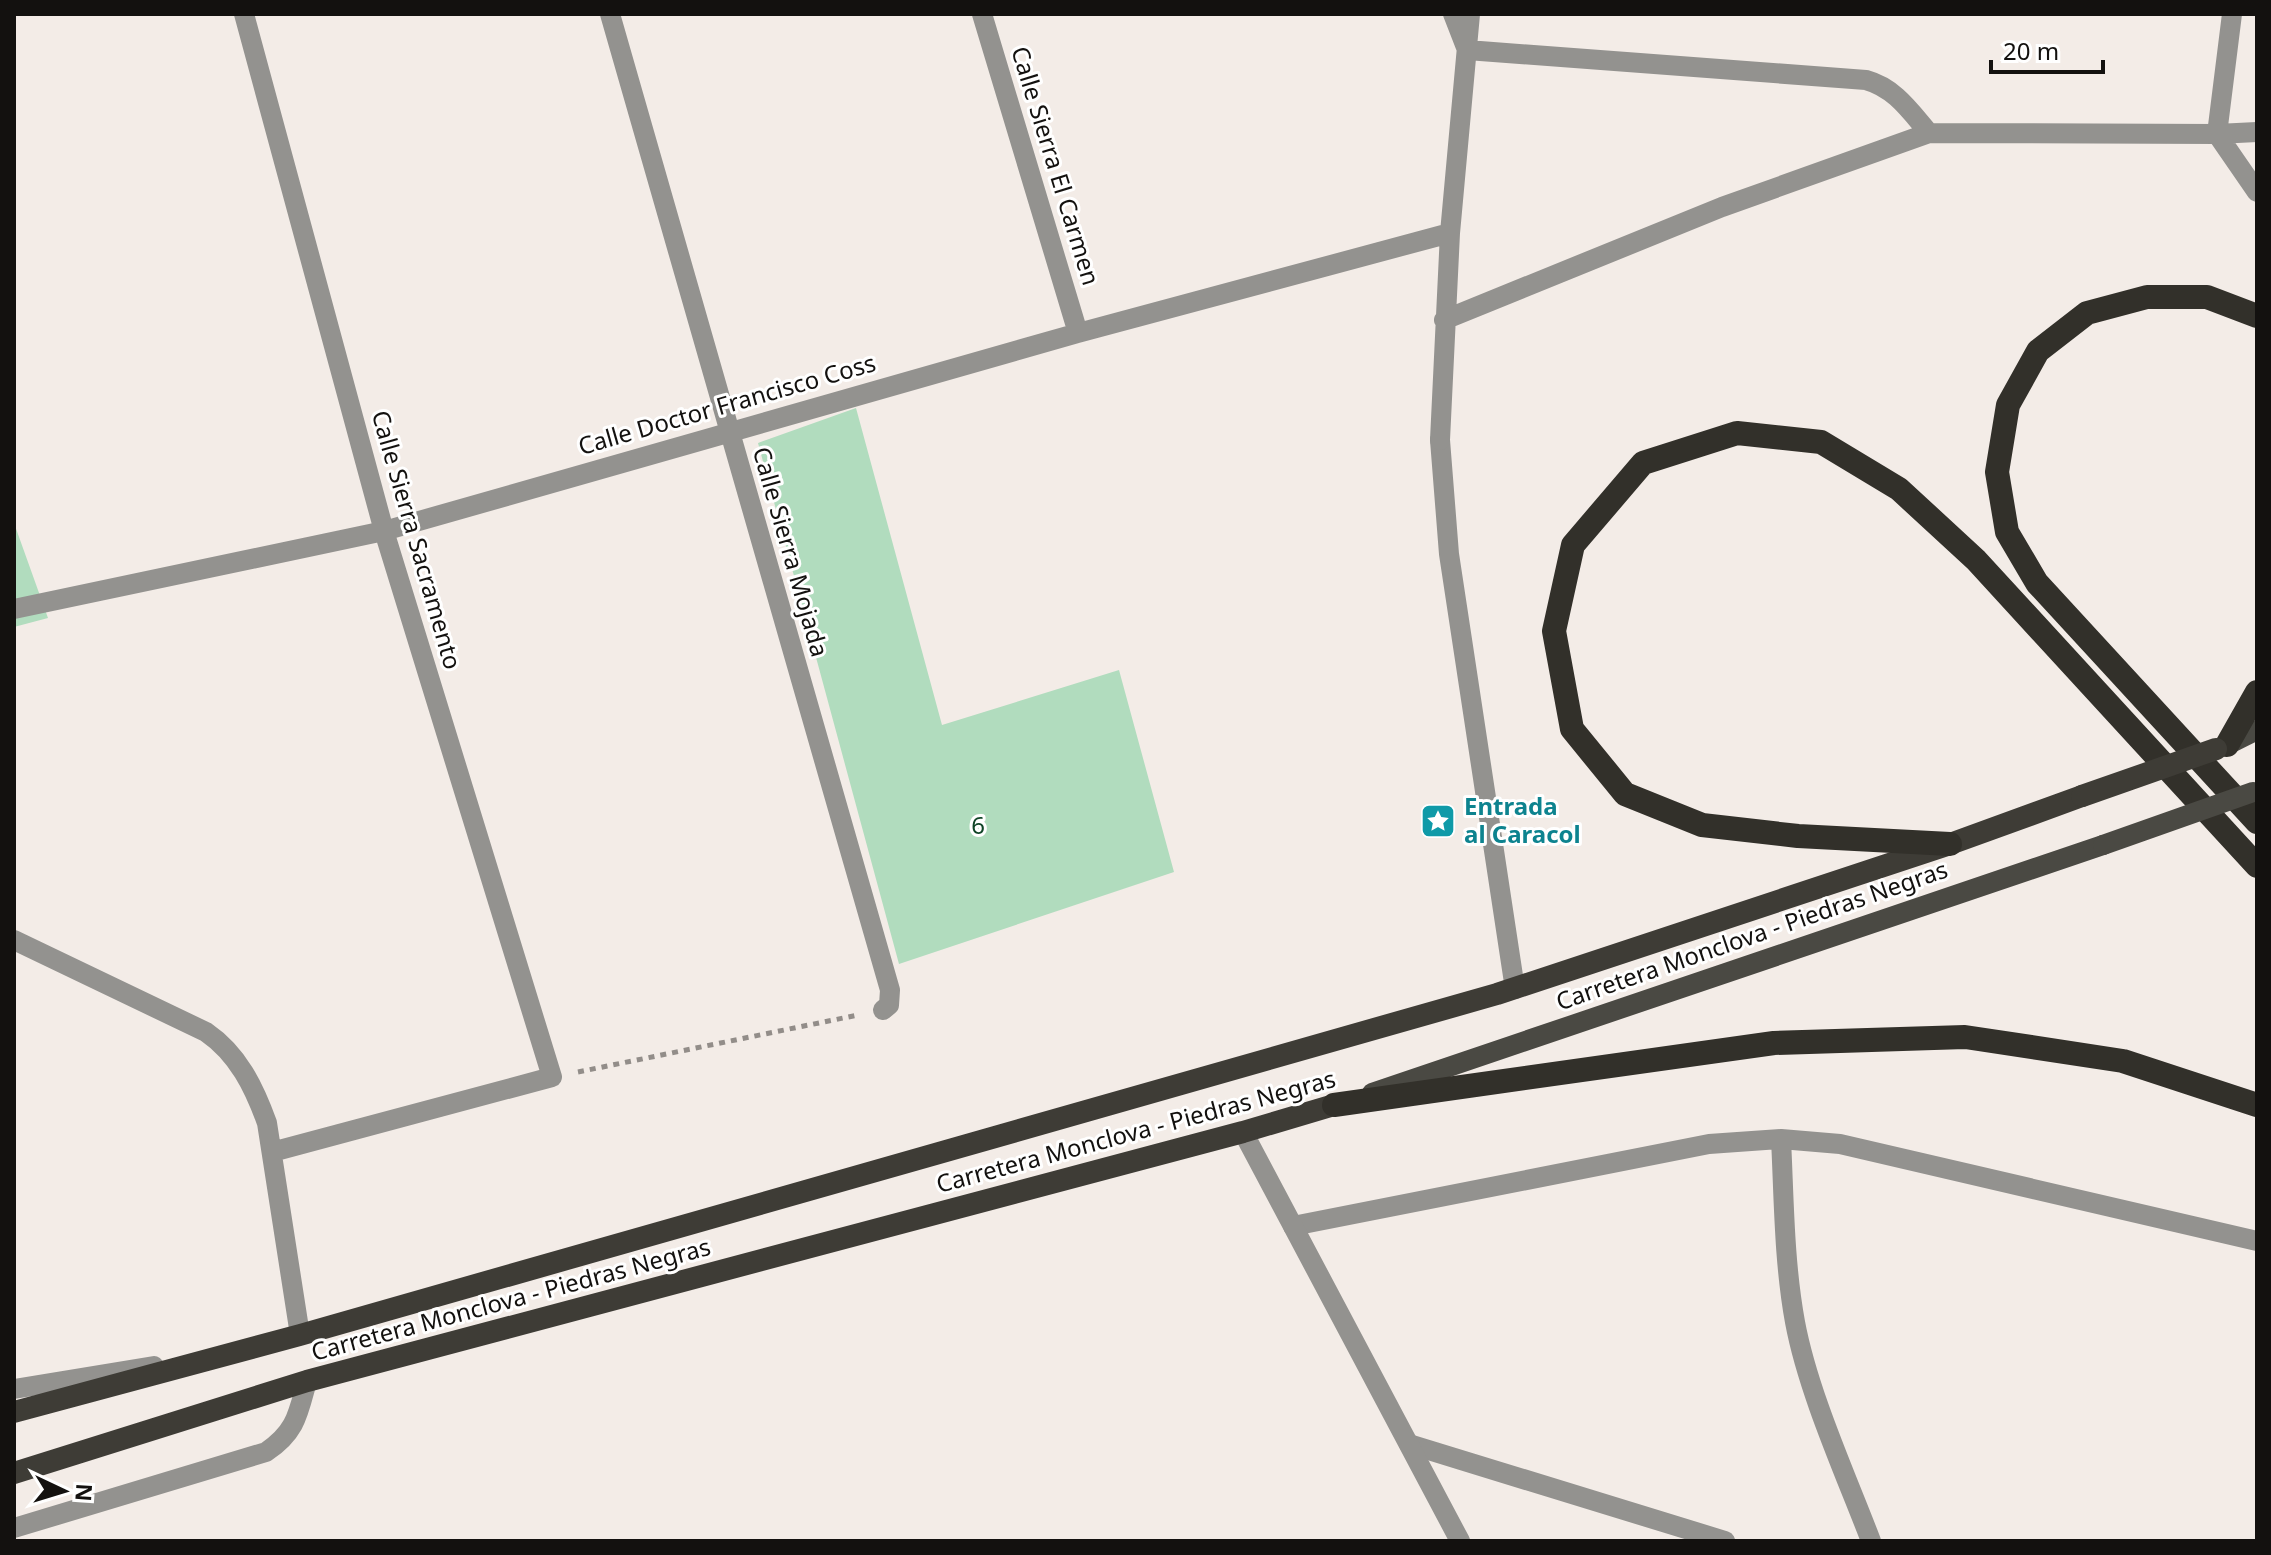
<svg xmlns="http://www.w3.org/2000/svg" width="2271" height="1555" viewBox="0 0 2271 1555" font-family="'Noto Sans',sans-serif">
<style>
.green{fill:#b1dcbe}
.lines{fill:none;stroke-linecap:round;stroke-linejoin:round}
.path{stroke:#928d89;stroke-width:5;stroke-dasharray:6 6;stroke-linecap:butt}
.service{stroke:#93928f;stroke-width:20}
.minor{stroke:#93928f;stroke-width:20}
.tertiary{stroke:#93928f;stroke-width:20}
.primary{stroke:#4a4943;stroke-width:20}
.trunk{stroke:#3e3c36;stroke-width:22}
.motorway{stroke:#32302a;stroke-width:24}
.primary-bridge{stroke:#4a4943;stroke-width:20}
.trunk-bridge{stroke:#3e3c36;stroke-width:22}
.labels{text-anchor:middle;stroke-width:6;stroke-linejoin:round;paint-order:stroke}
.street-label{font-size:24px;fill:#13110f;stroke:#fff}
.culture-label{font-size:24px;font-weight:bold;fill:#0d838f;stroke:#fff;text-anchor:start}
.park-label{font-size:24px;fill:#0f4426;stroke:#fff}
</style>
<rect width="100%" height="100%" fill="#f3ece7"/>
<path class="green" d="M 856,408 L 942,725 L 1119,670 L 1174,872 L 899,964 L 758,443 Z
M 14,523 L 48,618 L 14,627 Z"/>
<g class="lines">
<path class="path" d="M 578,1072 L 858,1015"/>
<path class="service" d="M 1440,440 L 1449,554 L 1515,989
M 1781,1139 C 1784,1199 1784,1262 1795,1322 C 1808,1392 1845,1473 1871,1541
M 1293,1226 L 1709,1144 L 1781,1139 L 1840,1144 L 2257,1241
M 1409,1444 L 1725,1541
M 14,1528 L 266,1452 C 296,1432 298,1414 307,1381"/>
<path class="minor" d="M 244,14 L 384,531 L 552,1077 L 272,1152
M 610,14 L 890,990 L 889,1005 L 883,1010
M 982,14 L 1078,333
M 1453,14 L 1467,50 L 1866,80 C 1895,88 1910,111 1929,133
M 2232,14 L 2217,134 L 2257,192
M 1444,320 L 1722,207 L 1929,133 L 2217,134 L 2257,132
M 1440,440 L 1450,233 L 1470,14
M 14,609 L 384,531 L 1078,333 L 1450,233
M 14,940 L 206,1032 C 238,1054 254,1087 267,1123 L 300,1335
M 1243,1132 L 1460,1541"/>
<path class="tertiary" d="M 14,1389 L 154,1366"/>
<path class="primary" d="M 2227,745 L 2257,730
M 1372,1093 L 2103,845"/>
<path class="trunk" d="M 14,1412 L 300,1335 L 1497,994 L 1950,844 L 2082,796
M 14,1473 L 307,1381 L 1243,1132 L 1334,1105"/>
<path class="motorway" d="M 2257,316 L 2207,297 L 2147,297 L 2087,313 L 2038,351 L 2008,405 L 1997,472 L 2007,532 L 2037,583 L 2257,822
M 2227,745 L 2257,692
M 1950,844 L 1798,836 L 1702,825 L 1625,794 L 1572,729 L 1554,631 L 1573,545 L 1643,463 L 1737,433 L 1821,442 L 1899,489 L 1976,560 L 2257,866
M 1334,1105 L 1774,1043 L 1965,1037 L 2123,1061 L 2257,1105"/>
<path class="primary-bridge" d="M 2103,845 L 2253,792"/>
<path class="trunk-bridge" d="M 2082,796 L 2216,749"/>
</g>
<defs>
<g id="sight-square" transform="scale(1.8)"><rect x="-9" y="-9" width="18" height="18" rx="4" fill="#0f9aa8" stroke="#fff"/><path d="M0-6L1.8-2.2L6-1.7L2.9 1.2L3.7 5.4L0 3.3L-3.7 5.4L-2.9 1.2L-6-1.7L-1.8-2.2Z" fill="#fff"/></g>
</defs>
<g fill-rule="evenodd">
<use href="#sight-square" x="1438" y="821"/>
</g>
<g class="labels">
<g class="street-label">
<text transform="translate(1055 166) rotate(73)" y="8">Calle Sierra El Carmen</text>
<text transform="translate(727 405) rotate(-16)" y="8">Calle Doctor Francisco Coss</text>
<text transform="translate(416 540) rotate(74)" y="8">Calle Sierra Sacramento</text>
<text transform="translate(790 552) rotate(74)" y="8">Calle Sierra Mojada</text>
<text transform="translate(1752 936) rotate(-19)" y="8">Carretera Monclova - Piedras Negras</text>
<text transform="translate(1136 1132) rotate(-15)" y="8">Carretera Monclova - Piedras Negras</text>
<text transform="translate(511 1300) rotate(-15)" y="8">Carretera Monclova - Piedras Negras</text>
</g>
<g class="culture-label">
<text x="1464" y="815">Entrada<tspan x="1464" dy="28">al Caracol</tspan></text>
</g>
<g class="park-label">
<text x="978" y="834">6</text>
</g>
</g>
<rect width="2271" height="1555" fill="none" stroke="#13110f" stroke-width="32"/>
<g transform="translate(64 1491) rotate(94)" stroke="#ffffff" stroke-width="6" paint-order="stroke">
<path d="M0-6L14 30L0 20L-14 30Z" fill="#13110f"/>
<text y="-12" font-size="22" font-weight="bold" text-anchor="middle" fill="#13110f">N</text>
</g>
<path d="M1991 60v12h112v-12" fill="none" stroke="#13110f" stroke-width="4"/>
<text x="2003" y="60" font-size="24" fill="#13110f" stroke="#ffffff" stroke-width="6" paint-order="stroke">20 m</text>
</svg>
